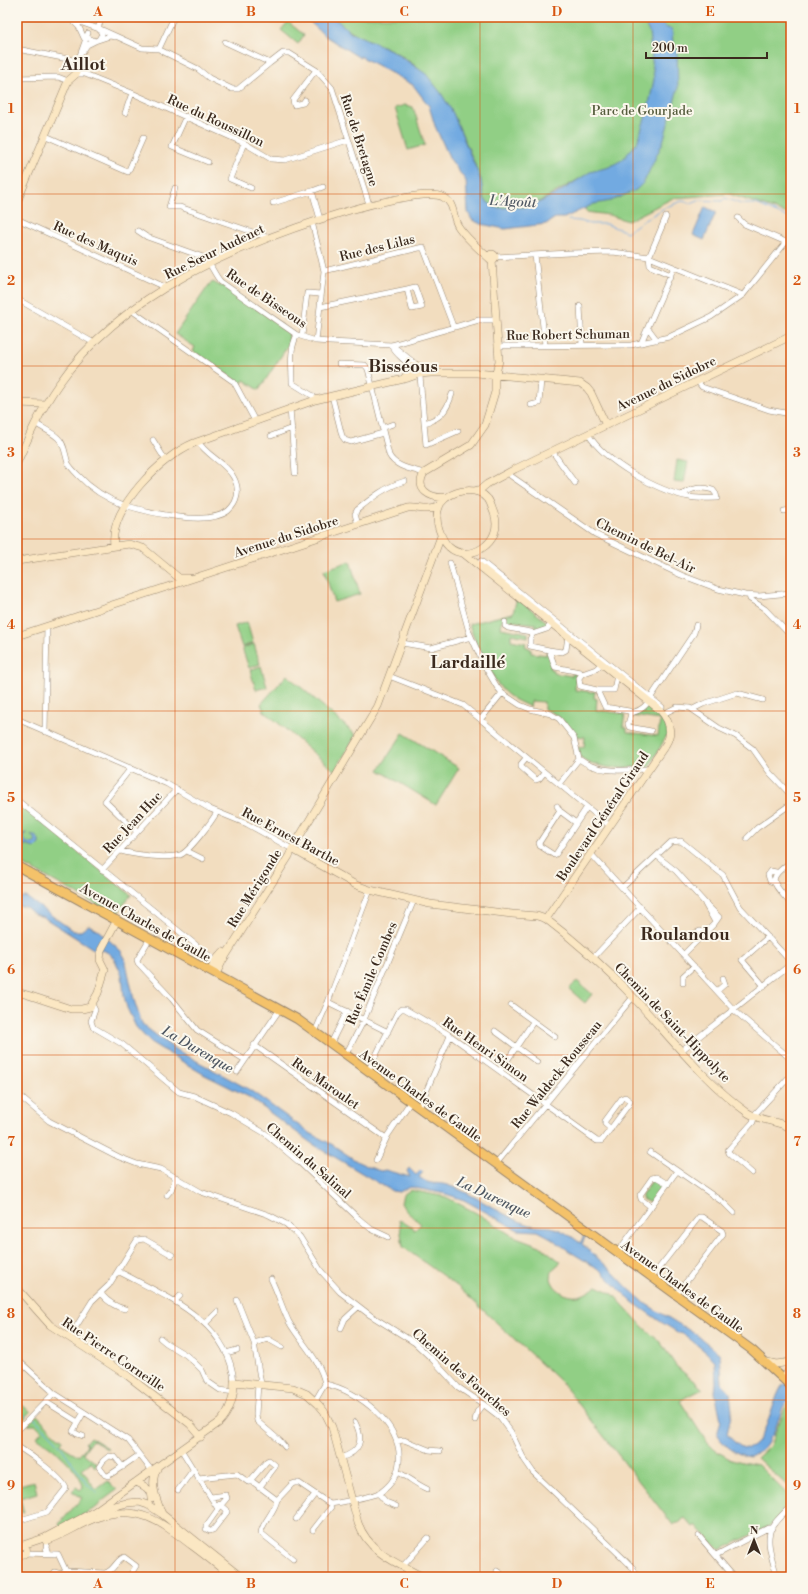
<svg xmlns="http://www.w3.org/2000/svg" width="808" height="1594" viewBox="0 0 808 1594" font-family="'Libre Bodoni',serif">
<style>
.green{fill:#91cf85;stroke:#667c52}
.water{fill:#72aae1;stroke:#566a80}
.lines{fill:none;stroke-linecap:round;stroke-linejoin:round}
.stream{stroke:#72aae1;stroke-width:1}
.street-casing{stroke:#96846e;stroke-width:6}
.secondary-casing{stroke:#96846e;stroke-width:8}
.primary-casing{stroke:#96846e;stroke-width:10}
.street{stroke:#fff;stroke-width:5}
.secondary{stroke:#fbe7c3;stroke-width:7}
.primary{stroke:#f4c26a;stroke-width:8}
.grid{fill:none;stroke:#d7540e;stroke-width:1;stroke-opacity:0.55}
.labels{text-anchor:middle;stroke-width:4;stroke-linejoin:round;paint-order:stroke}
.park-label{font-size:13px;fill:#555c3d;stroke:#fbf7ec}
.street-label{font-size:13px;fill:#3b2a1e;stroke:#fbf7ec}
.water-label{font-size:14px;font-style:italic;fill:#4e5762;stroke:#fbf7ec}
.district-label{font-size:17px;font-weight:bold;fill:#3b2a1e;stroke:#fbf7ec}
.neatline{fill:none;stroke:#d7540e;stroke-width:1.5}
.grid-label{font-size:13px;text-anchor:middle;font-weight:bold;fill:#d7540e}
</style>
<rect width="100%" height="100%" fill="#fbf7ec"/>
<filter id="ink" filterUnits="userSpaceOnUse"><feTurbulence type="fractalNoise" baseFrequency=".025" numOctaves="2"/><feDisplacementMap in="SourceGraphic" scale="8" xChannelSelector="R" yChannelSelector="G"/><feConvolveMatrix kernelMatrix="1 2 1 2 8 2 1 2 1" color-interpolation-filters="sRGB"/></filter>
<filter id="wash" filterUnits="userSpaceOnUse"><feTurbulence type="fractalNoise" baseFrequency=".012" numOctaves="4" result="noise"/><feDisplacementMap in="SourceGraphic" scale="16" xChannelSelector="R" yChannelSelector="G"/><feGaussianBlur stdDeviation="0.9" result="paint"/><feColorMatrix in="noise" values="0 0 0 0 0 0 0 0 0 0 0 0 0 0 0 0 0 1.4 0 .05"/><feComposite in="paint" operator="in"/></filter>
<g filter="url(#wash)">
<rect width="100%" height="100%" fill="#f2ddbf"/>
<path class="green" d="M 333,17 L 791,17 L 791,215 L 729,194 L 673,198 L 628,221 L 609,215 L 586,212 L 579,179 L 530,207 L 495,208 L 484,199 C 481,178 474,161 465,141 C 449,103 432,72 393,51 C 372,40 349,34 333,17 Z
M 288,22 L 304,35 L 298,44 L 281,30 Z
M 405,105 L 413,107 L 425,145 L 408,150 L 395,108 Z
M 213,282 L 220,286 L 224,286 L 282,325 L 281,327 L 289,333 L 289,344 L 259,390 L 244,380 L 241,384 L 193,351 L 195,347 L 175,334 L 209,285 Z
M 677,460 L 688,462 L 684,483 L 674,482 Z
M 350,561 L 360,594 L 334,602 L 324,570 Z
M 517,598 L 548,623 L 544,629 L 535,630 L 536,624 L 502,620 L 501,628 L 528,633 L 528,637 L 511,634 L 511,640 L 526,643 L 525,646 L 531,649 L 531,653 L 546,655 L 547,651 L 552,660 L 550,669 L 553,670 L 553,673 L 572,676 L 573,673 L 576,674 L 575,690 L 592,692 L 595,691 L 594,698 L 597,699 L 596,710 L 625,714 L 623,726 L 627,728 L 627,732 L 658,736 L 660,720 L 633,716 L 644,710 L 650,704 L 666,720 L 667,735 L 649,767 C 623,768 603,771 581,758 L 578,748 L 584,747 L 585,737 L 576,736 C 566,723 560,715 544,709 L 544,702 L 531,701 L 530,707 C 522,703 514,700 508,695 C 492,683 475,643 469,624 L 513,613 Z
M 247,622 L 253,643 L 242,647 L 235,626 Z
M 254,644 L 260,664 L 249,668 L 242,648 Z
M 261,666 L 267,687 L 256,690 L 250,670 Z
M 287,675 L 356,735 L 335,771 L 264,711 L 261,704 Z
M 403,733 L 459,768 L 436,805 L 379,770 Z
M 17,802 L 131,895 L 116,915 L 17,861 Z
M 577,981 L 592,994 L 585,1003 L 569,989 Z
M 653,1179 L 656,1179 L 664,1184 L 650,1203 L 642,1199 L 642,1195 Z
M 410,1190 L 446,1197 L 480,1215 L 511,1235 L 540,1246 L 561,1262 L 552,1270 C 552,1273 551,1276 551,1279 C 554,1290 567,1298 578,1296 C 585,1295 591,1290 597,1286 L 613,1294 L 643,1327 L 661,1343 L 676,1366 L 703,1389 L 686,1397 L 680,1401 L 706,1441 L 715,1450 L 728,1458 L 742,1462 L 758,1465 L 791,1498 L 791,1503 L 772,1525 L 720,1550 L 712,1543 L 696,1525 L 693,1527 L 685,1518 L 673,1525 L 563,1384 L 457,1286 L 403,1247 L 399,1219 L 415,1230 L 421,1224 L 405,1210 L 401,1203 L 403,1195 Z
M 18,1402 L 31,1412 L 18,1425 L 17,1403 Z
M 791,1402 L 791,1489 L 757,1458 L 770,1446 L 785,1408 Z
M 37,1415 L 56,1435 L 63,1440 L 61,1443 L 64,1447 L 79,1456 L 87,1445 L 85,1443 L 90,1437 L 108,1448 L 107,1449 L 92,1440 L 83,1453 L 97,1464 L 95,1467 L 91,1462 L 82,1469 L 96,1490 L 108,1481 L 117,1490 L 102,1501 L 97,1507 L 61,1527 L 59,1524 L 82,1498 L 72,1491 L 76,1487 L 80,1490 L 83,1487 C 80,1468 52,1448 37,1437 L 42,1431 L 36,1425 L 28,1425 Z
M 17,1481 L 20,1485 L 34,1481 L 37,1493 L 20,1498 L 24,1513 L 22,1513 L 17,1493 Z"/>
<path class="water" d="M 305,17 L 333,17 L 351,32 L 393,51 L 426,74 L 441,93 L 453,113 L 481,180 L 484,199 L 495,208 L 530,207 L 556,194 L 590,172 L 609,167 L 622,160 L 637,143 L 648,109 L 654,79 L 649,32 L 641,17 L 661,17 L 661,22 L 667,28 L 672,29 L 673,45 L 677,50 L 678,88 L 663,142 L 644,182 L 636,190 L 611,201 L 594,204 L 564,218 L 555,218 L 546,224 L 505,229 L 481,224 L 472,220 L 468,212 L 466,181 L 450,159 L 435,126 L 429,106 L 413,85 L 360,56 L 360,58 L 325,36 Z
M 705,207 L 716,212 L 704,240 L 693,235 Z
M 17,833 L 19,834 L 28,833 L 23,835 L 23,838 C 25,842 29,845 35,843 L 35,840 L 31,834 C 36,836 40,839 39,844 L 35,848 L 17,843 Z
M 26,897 L 73,931 L 81,931 L 89,925 L 99,931 L 121,951 L 125,958 L 134,1000 L 142,1024 L 147,1028 L 173,1048 L 250,1090 L 308,1132 L 333,1145 L 358,1162 L 374,1169 L 381,1171 L 385,1170 L 410,1177 L 407,1171 L 409,1168 L 416,1175 L 421,1170 L 423,1172 L 419,1177 C 432,1187 434,1181 447,1185 C 477,1194 500,1216 530,1225 C 537,1227 544,1226 551,1227 C 561,1229 573,1237 580,1243 L 585,1234 L 586,1235 L 582,1244 L 611,1270 L 628,1288 L 646,1304 L 697,1335 L 720,1354 L 722,1383 L 730,1393 L 732,1411 L 727,1434 C 731,1439 734,1442 740,1446 C 764,1461 772,1396 783,1385 C 785,1383 789,1381 791,1380 L 791,1399 L 783,1407 L 773,1435 L 770,1437 C 767,1448 760,1452 750,1457 C 737,1455 724,1446 717,1435 L 721,1420 L 715,1392 L 716,1383 L 715,1362 L 707,1353 L 681,1332 L 679,1333 L 661,1322 L 631,1301 L 600,1270 L 569,1251 L 551,1238 L 538,1231 L 518,1230 L 464,1200 L 446,1194 L 410,1187 L 399,1192 L 392,1191 L 311,1143 L 249,1097 L 203,1074 L 150,1042 L 136,1027 L 127,1008 L 124,996 L 122,975 L 115,960 L 110,954 L 103,950 L 95,950 L 43,917 L 34,914 L 26,907 L 17,906 L 17,898 Z"/>
<g class="lines">
<path class="stream" d="M 568,220 L 580,221 L 590,224 L 606,224 L 627,232 L 643,221 L 666,207 L 682,201 L 691,203 L 698,200 L 722,201 L 725,198 L 741,204 L 756,204 L 791,219
M 17,1414 L 27,1416
M 34,1418 L 57,1441 L 88,1485 L 97,1493"/>
</g>
</g>
<g filter="url(#ink)">
<g class="lines">
<g class="street-casing">
<path id="street" d="M 66,17 L 99,29 L 102,34 L 99,39
M 102,17 L 98,28 L 142,48 L 159,49 L 162,51 L 198,69 L 209,78 L 232,89 L 238,89 L 270,63 L 225,42
M 73,21 L 79,27 L 84,38
M 88,33 L 78,61 L 76,74 L 85,74 L 132,93 L 244,143 L 271,159 L 285,160 L 348,140
M 84,36 L 95,41 L 110,36 L 115,37
M 17,49 L 78,61
M 159,49 L 173,19 L 175,17
M 83,51 L 87,45 L 95,41
M 270,63 L 283,53 L 289,53 L 316,70 L 332,88 L 369,204
M 17,78 L 58,77 L 68,81
M 305,100 L 303,103 L 294,105 L 293,100 L 316,70
M 125,113 L 132,93
M 186,116 L 172,147 L 208,162
M 46,136 L 128,172 L 143,138
M 244,143 L 230,179 L 251,188
M 175,188 L 169,207 L 180,207 L 267,237
M 312,191 L 323,187
M 273,203 L 312,191 L 320,219
M 666,217 L 649,257 L 650,266 L 671,275
M 17,219 L 165,287
M 312,222 L 324,271 L 316,341
M 138,231 L 147,237 L 203,257 C 212,264 214,275 221,282 L 297,335 L 316,341 L 330,342 L 392,345 L 479,320 L 495,320
M 535,255 L 545,345
M 495,257 L 570,253 L 613,252 L 649,257 L 743,295
M 324,271 L 423,247 L 453,326
M 415,287 L 422,307 L 412,309 L 407,289 Z
M 17,299 L 94,343
M 580,306 L 582,345
M 320,307 L 407,289
M 131,310 L 234,382 L 255,421
M 648,328 L 657,340
M 297,335 C 289,350 292,366 292,383 L 313,396 L 315,400
M 302,336 L 307,293 L 321,294
M 641,343 L 674,267
M 392,345 L 417,365
M 392,346 C 396,356 405,358 411,369
M 498,346 L 631,345 L 669,337 L 711,317 L 743,295 L 786,242 L 744,224 L 738,218
M 339,364 L 365,365 L 368,369 L 389,455 C 395,467 411,469 424,473
M 419,374 L 420,376 L 426,445 L 458,431
M 697,381 L 702,387 L 769,410 L 791,414
M 332,396 L 342,436 L 345,440 L 351,442 L 383,433
M 531,405 L 539,403 L 541,380
M 290,408 L 295,473
M 35,423 C 42,428 52,432 58,438 C 65,444 65,455 68,463 C 70,467 75,472 78,475 C 90,488 107,499 124,505 C 147,512 207,527 228,511 C 238,502 240,490 234,478 C 227,463 205,455 198,441
M 424,423 C 441,419 447,410 452,394
M 382,428 L 393,424
M 588,434 C 605,462 657,491 689,497 C 698,499 707,498 717,498 L 716,494 L 713,490 C 701,486 692,488 681,495
M 271,436 L 292,428
M 153,440 L 166,461
M 552,451 L 575,483
M 509,472 L 511,476 L 595,534 L 681,575 L 718,589 L 745,595 L 759,596 L 791,593
M 784,511 L 791,510
M 358,525 L 355,514 L 357,510 C 373,497 385,487 405,481
M 481,561 L 662,707
M 450,563 L 469,632 L 484,665 L 497,687 L 502,693 L 520,705 L 530,709 L 551,714 L 559,719 L 574,738 L 579,759 C 598,774 624,770 646,769 L 648,770
M 749,596 L 750,599 L 765,609 L 791,636
M 505,622 L 505,626 L 508,628 L 531,632 L 532,635 L 530,639 L 530,646 L 549,650 L 555,667 L 580,672 L 582,674 L 579,678 L 580,686 L 597,690 L 605,707 L 629,711 L 631,714 L 628,724 L 629,727 L 651,731
M 532,634 L 547,629 L 553,622
M 402,643 L 431,648 L 471,637
M 549,650 L 562,652 L 566,650 L 568,636
M 582,674 L 596,669 L 603,662
M 389,676 L 463,705 L 610,826
M 598,690 L 614,690 L 617,675
M 693,709 L 703,704 L 737,693 L 763,700
M 631,713 C 643,710 647,705 653,694 L 694,633 L 696,625
M 663,714 L 677,707 L 690,708 L 719,728 L 736,736 L 753,749 L 770,773 L 791,795
M 17,719 L 167,784 L 210,809 L 247,824 L 292,849
M 481,719 L 502,693
M 45,732 L 47,626
M 526,758 L 521,764 L 521,767 L 536,780 L 539,779 L 544,773
M 131,768 L 105,801 L 137,832
M 559,784 L 579,759
M 17,800 L 211,957 L 213,964
M 557,806 L 560,811 L 576,823
M 560,811 L 539,843 L 540,846 L 554,855 L 556,854 L 587,807
M 747,838 L 757,828 L 791,804
M 121,851 C 136,855 165,859 180,855 C 189,852 212,821 217,812
M 187,851 L 203,859
M 591,854 L 735,1011 L 791,1059
M 657,856 L 676,871 L 705,903 L 719,917 L 714,924 L 684,954
M 791,862 C 764,880 774,883 791,904
M 102,870 L 177,789
M 774,882 L 770,881 L 768,875 L 771,871 L 776,872
M 623,887 L 671,842 L 681,841 L 723,875 L 740,907 L 791,962
M 705,904 L 715,922
M 150,938 L 137,960 L 138,963 L 172,999 L 197,1030 L 245,1060
M 697,940 L 693,936 L 694,934 L 700,931 L 705,932
M 593,958 L 641,907
M 683,983 L 683,976 L 694,966
M 764,986 L 742,960 L 768,937
M 717,991 L 725,984 L 723,978
M 328,1002 L 388,1032
M 92,1004 L 95,1010 L 91,1021 L 93,1027 L 122,1044 L 179,1092 L 194,1096 L 231,1113 L 266,1134 L 300,1163 L 358,1218 L 371,1229 L 388,1237
M 511,1005 L 555,1037
M 495,1031 L 537,1062
M 315,1032 L 328,1002 L 370,890
M 331,1043 L 347,1011
M 254,1045 L 386,1138
M 682,1050 L 791,964
M 346,1054 L 363,1022 L 414,900
M 368,1071 L 397,1013 L 401,1009 L 405,1009 L 448,1034 L 597,1141 L 601,1141 L 603,1139 L 629,1104 L 630,1101 L 625,1097 L 622,1098 L 605,1121 L 605,1124 L 611,1129
M 500,1071 L 533,1022
M 237,1072 L 280,1009
M 17,1094 L 49,1121 L 119,1157 L 137,1164 L 161,1169 L 201,1192 L 269,1215 L 286,1224 L 300,1237 L 321,1271 L 340,1292 L 370,1315 L 415,1343 L 432,1359 L 458,1387 L 483,1404 L 500,1417 L 511,1432 L 524,1459 L 533,1472 L 624,1559 L 633,1568 L 637,1577
M 419,1108 L 450,1036
M 650,1152 L 724,1203 L 734,1213
M 376,1160 L 388,1135 L 411,1101
M 496,1164 L 633,997
M 752,1173 L 729,1153 L 728,1150 L 753,1122 L 755,1114 L 791,1075
M 167,1195 L 171,1190 L 176,1177
M 651,1207 L 641,1199 L 640,1195 L 652,1178 L 656,1177 L 668,1184
M 617,1253 L 677,1171
M 118,1271 C 164,1296 229,1320 234,1382
M 651,1278 L 699,1217 L 702,1217 L 722,1231 L 723,1234 L 676,1295
M 271,1279 C 278,1293 282,1308 289,1322 C 301,1343 320,1359 325,1384
M 101,1294 C 108,1302 115,1307 125,1309
M 237,1300 L 254,1343 L 261,1384
M 175,1301 L 180,1296
M 205,1324 L 217,1312
M 341,1328 L 345,1319 L 358,1307
M 69,1338 L 92,1301 L 109,1285 L 137,1240 L 144,1239 L 172,1255
M 160,1338 L 166,1343 L 186,1355 L 194,1362 L 202,1370 L 207,1381 L 220,1390 L 234,1392
M 254,1343 L 268,1339 L 282,1347
M 226,1353 L 237,1350
M 17,1359 L 54,1393 L 128,1440 L 152,1471
M 258,1384 L 256,1414 L 257,1421 L 280,1441 L 285,1447
M 315,1401 L 325,1384
M 46,1402 L 78,1422
M 475,1420 L 477,1412 L 483,1404
M 17,1431 L 54,1393
M 83,1436 L 77,1434 L 73,1431 L 84,1412
M 397,1441 L 404,1440 L 429,1450 L 440,1451
M 17,1446 C 28,1453 62,1477 66,1488 L 47,1512 L 17,1521
M 182,1451 L 218,1509
M 340,1458 C 361,1452 364,1440 355,1422
M 123,1467 L 115,1457 L 109,1456 L 103,1461 L 99,1467 L 105,1475 L 108,1476 C 119,1469 129,1462 139,1455
M 397,1472 C 408,1476 415,1484 427,1489
M 198,1478 L 237,1474 L 248,1482 L 253,1482 L 277,1500 L 292,1484 L 295,1483 L 299,1483 L 330,1504 C 338,1503 375,1496 381,1492 C 391,1485 398,1475 399,1462 C 403,1425 358,1390 325,1384
M 249,1482 L 267,1461 L 269,1460 L 275,1465 L 275,1467 L 259,1488
M 178,1490 L 193,1470
M 378,1493 L 386,1502 L 396,1506
M 211,1497 L 226,1495 L 227,1498 L 221,1505 L 218,1504
M 277,1500 C 275,1512 261,1524 261,1533 L 293,1559
M 221,1505 L 227,1510 L 227,1512 L 213,1530 L 210,1531 L 206,1529 L 206,1526 Z
M 296,1519 L 315,1494
M 313,1530 L 331,1507 L 331,1504
M 699,1536 L 734,1577
M 47,1541 L 46,1548 L 48,1553
M 25,1553 L 58,1554 L 66,1571 L 105,1573 C 114,1571 116,1560 124,1557 L 136,1566 L 129,1577
M 716,1555 L 768,1528 L 772,1528
M 403,1566 L 428,1538
M 497,1571 L 500,1573 L 499,1577
M 54,1572 L 62,1574 L 66,1571
M 404,1577 L 410,1570
M 777,1577 C 774,1563 764,1541 772,1527 C 776,1520 785,1512 791,1506"/>
</g>
<g class="secondary-casing">
<path id="secondary" d="M 17,202 L 68,81 L 76,74
M489 257a3 3 0 1 1 6 0a3 3 0 1 1-6 0Z
M 404,378 C 409,374 411,362 418,366 C 423,368 425,371 430,372
M 17,403 L 45,404
M 17,463 C 29,436 41,409 58,385 C 123,291 242,243 347,211 C 364,206 428,189 443,197 C 455,203 452,216 458,226 C 466,238 479,249 490,259
M 474,491 L 481,489 L 487,484 L 515,469 L 791,336
M 447,497 C 431,499 414,490 424,473 L 471,445 L 485,425 L 495,392 L 495,377 L 499,361 L 492,260
M 114,545 C 109,508 162,456 194,443 L 315,400 L 408,378 L 419,374 L 431,373 L 477,373 L 580,383 L 587,388 L 591,393 L 606,425
M 463,553 L 660,710 C 669,720 673,732 666,744 L 546,919
M 17,561 L 129,544 L 143,548 L 179,578 L 189,578
M 17,636 L 408,508 C 417,507 427,511 435,508 C 440,506 442,501 446,498 C 458,489 478,487 488,499 C 491,503 492,509 494,513 C 505,544 467,564 449,547 C 443,542 441,535 439,529 C 436,520 436,513 440,505
M 292,849 L 356,885 L 370,890 L 430,904 L 512,914 L 537,916 L 546,919 C 578,943 608,970 634,998 C 670,1037 704,1082 748,1113 C 761,1121 778,1121 791,1128
M 213,972 C 210,964 218,958 223,952
M 216,974 L 223,960 L 289,856 L 292,849 L 378,706 L 441,536
M 17,992 L 31,996 L 71,1009 L 82,1009 L 90,1007 L 98,993 L 105,970 L 100,960 L 101,950 L 117,920
M 17,1288 L 50,1325 L 128,1376 L 190,1424 L 201,1437
M 767,1362 L 776,1364 L 791,1362
M 784,1379 L 791,1366
M 157,1469 C 149,1483 157,1501 162,1514
M 136,1482 C 145,1486 151,1489 151,1499
M 95,1511 L 220,1422 C 231,1410 234,1397 234,1382 L 293,1388 L 307,1394 L 318,1404 L 324,1411 L 332,1427 L 358,1523 C 369,1553 397,1563 423,1577
M 46,1541 C 65,1535 82,1522 99,1517 C 138,1504 161,1522 191,1545 C 205,1555 218,1566 232,1577
M 23,1545 L 44,1538 L 95,1511 L 127,1503 L 139,1502 L 148,1505 L 162,1514 L 241,1577
M17.5 1550a4.5 4.5 0 1 1 9 0a4.5 4.5 0 1 1-9 0Z"/>
</g>
<g class="primary-casing">
<path id="primary" d="M 17,866 L 297,1019 L 752,1350 L 791,1386"/>
</g>
<use href="#street" class="street"/>
<use href="#secondary" class="secondary"/>
<use href="#primary" class="primary"/>
</g>
</g>
<path class="grid" d="M 175,17 L 175,1577M 328,17 L 328,1577M 480,17 L 480,1577M 633,17 L 633,1577M 17,194 L 791,194M 17,366 L 791,366M 17,539 L 791,539M 17,711 L 791,711M 17,883 L 791,883M 17,1055 L 791,1055M 17,1228 L 791,1228M 17,1400 L 791,1400"/>
<g class="labels">
<g class="park-label">
<text x="642" y="115">Parc de Gourjade</text>
</g>
<g class="street-label">
<text transform="translate(216 120) rotate(25)" y="5">Rue du Roussillon</text>
<text transform="translate(360 140) rotate(72)" y="5">Rue de Bretagne</text>
<text transform="translate(96 243) rotate(24)" y="5">Rue des Maquis</text>
<text transform="translate(377 247) rotate(-14)" y="5">Rue des Lilas</text>
<text transform="translate(214 251) rotate(-26)" y="5">Rue Sœur Audenet</text>
<text transform="translate(267 298) rotate(34)" y="5">Rue de Bisseous</text>
<text transform="translate(568 334) rotate(-1)" y="5">Rue Robert Schuman</text>
<text transform="translate(666 383) rotate(-26)" y="5">Avenue du Sidobre</text>
<text transform="translate(286 536) rotate(-18)" y="5">Avenue du Sidobre</text>
<text transform="translate(646 545) rotate(26)" y="5">Chemin de Bel-Air</text>
<text transform="translate(602 816) rotate(-56)" y="5">Boulevard Général Giraud</text>
<text transform="translate(132 822) rotate(-47)" y="5">Rue Jean Huc</text>
<text transform="translate(291 836) rotate(28)" y="5">Rue Ernest Barthe</text>
<text transform="translate(254 888) rotate(-58)" y="5">Rue Mérigonde</text>
<text transform="translate(146 922) rotate(29)" y="5">Avenue Charles de Gaulle</text>
<text transform="translate(371 973) rotate(-67)" y="5">Rue Émile Combes</text>
<text transform="translate(673 1022) rotate(46)" y="5">Chemin de Saint-Hippolyte</text>
<text transform="translate(486 1049) rotate(35)" y="5">Rue Henri Simon</text>
<text transform="translate(556 1074) rotate(-51)" y="5">Rue Waldeck-Rousseau</text>
<text transform="translate(326 1083) rotate(35)" y="5">Rue Maroulet</text>
<text transform="translate(421 1095) rotate(36)" y="5">Avenue Charles de Gaulle</text>
<text transform="translate(309 1160) rotate(41)" y="5">Chemin du Salinal</text>
<text transform="translate(683 1286) rotate(36)" y="5">Avenue Charles de Gaulle</text>
<text transform="translate(114 1354) rotate(34)" y="5">Rue Pierre Corneille</text>
<text transform="translate(462 1372) rotate(41)" y="5">Chemin des Fourches</text>
</g>
<g class="water-label">
<text transform="translate(513 201) rotate(3)" y="5">L'Agoût</text>
<text transform="translate(198 1049) rotate(30)" y="5">La Durenque</text>
<text transform="translate(494 1197) rotate(25)" y="5">La Durenque</text>
</g>
<g class="district-label">
<text x="83" y="70">Aillot</text>
<text x="403" y="372">Bisséous</text>
<text x="468" y="668">Lardaillé</text>
<text x="685" y="940">Roulandou</text>
</g>
</g>
<rect width="808" height="1594" fill="none" stroke="#fbf7ec" stroke-width="44"/>
<g transform="translate(754 1540)" stroke="#fbf7ec" stroke-width="3" paint-order="stroke">
<path d="M0-3L7 15L0 10L-7 15Z" fill="#3b2a1e"/>
<text y="-6" font-size="11" font-weight="bold" text-anchor="middle" fill="#3b2a1e">N</text>
</g>
<path d="M646 52v6h121v-6" fill="none" stroke="#3b2a1e" stroke-width="2"/>
<text x="652" y="52" font-size="12" fill="#3b2a1e" stroke="#fbf7ec" stroke-width="3" paint-order="stroke">200 m</text>
<rect x="22" y="22" width="764" height="1550" class="neatline"/>
<g class="grid-label">
<text x="98" y="16">A</text>
<text x="251" y="16">B</text>
<text x="404" y="16">C</text>
<text x="557" y="16">D</text>
<text x="710" y="16">E</text>
<text x="11" y="113">1</text>
<text x="797" y="113">1</text>
<text x="11" y="285">2</text>
<text x="797" y="285">2</text>
<text x="11" y="457">3</text>
<text x="797" y="457">3</text>
<text x="11" y="629">4</text>
<text x="797" y="629">4</text>
<text x="11" y="802">5</text>
<text x="797" y="802">5</text>
<text x="11" y="974">6</text>
<text x="797" y="974">6</text>
<text x="11" y="1146">7</text>
<text x="797" y="1146">7</text>
<text x="11" y="1318">8</text>
<text x="797" y="1318">8</text>
<text x="11" y="1490">9</text>
<text x="797" y="1490">9</text>
<text x="98" y="1588">A</text>
<text x="251" y="1588">B</text>
<text x="404" y="1588">C</text>
<text x="557" y="1588">D</text>
<text x="710" y="1588">E</text>
</g>
</svg>
